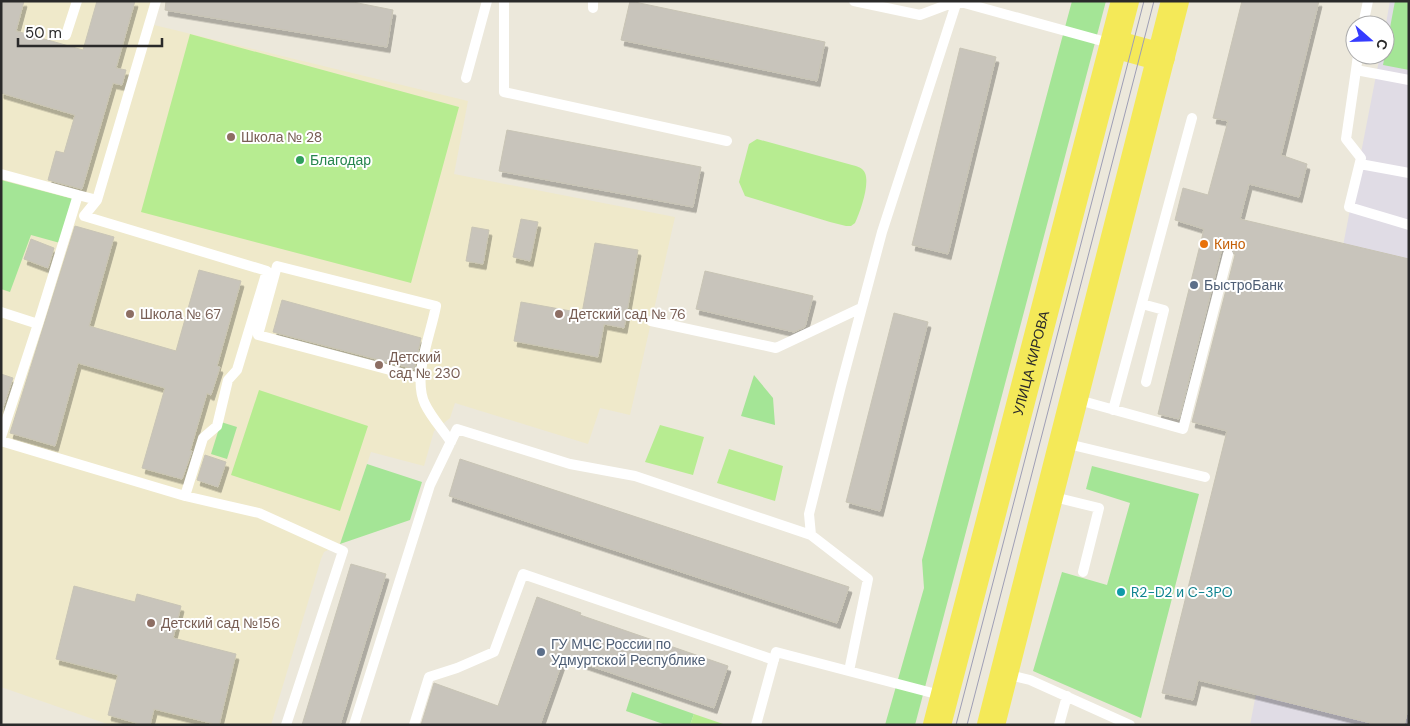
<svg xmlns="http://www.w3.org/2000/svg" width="1410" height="726" viewBox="0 0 1410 726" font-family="'DM Sans',sans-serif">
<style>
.industrial{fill:#e0dce5}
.education{fill:#efe9ca}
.green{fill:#a4e596}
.pitch{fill:#b7ec91}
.building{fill:#c8c4bb;stroke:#c8c4b5;filter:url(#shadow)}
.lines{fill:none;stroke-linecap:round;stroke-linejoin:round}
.lane{stroke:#fff;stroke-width:10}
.primary{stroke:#f4e958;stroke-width:28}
.tram{stroke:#9e9eb5;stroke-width:1}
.education-dot{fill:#8d6e63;stroke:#fff;stroke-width:2}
.leisure-dot{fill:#2e9e5b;stroke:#fff;stroke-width:2}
.food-dot{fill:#e8710a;stroke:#fff;stroke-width:2}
.service-dot{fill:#5c6f8a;stroke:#fff;stroke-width:2}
.culture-dot{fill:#0f9aa8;stroke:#fff;stroke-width:2}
.labels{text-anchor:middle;stroke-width:4;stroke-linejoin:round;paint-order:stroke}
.education-label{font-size:14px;fill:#785e54;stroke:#fff;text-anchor:start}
.leisure-label{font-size:14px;fill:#27864d;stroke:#fff;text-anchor:start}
.food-label{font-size:14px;fill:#c56008;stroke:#fff;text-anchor:start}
.service-label{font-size:14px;fill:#4e5e75;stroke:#fff;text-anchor:start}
.street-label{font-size:14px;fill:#2a2a2a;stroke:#fff}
.culture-label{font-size:14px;fill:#0d838f;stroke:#fff;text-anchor:start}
</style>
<defs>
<filter id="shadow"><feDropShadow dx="3" dy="5.5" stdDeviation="0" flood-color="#0004"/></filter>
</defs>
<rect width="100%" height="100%" fill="#ece8db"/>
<path class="industrial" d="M 1390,1 L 1409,1 L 1409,725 L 1250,725 L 1380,55 L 1385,55 L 1385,29 Z"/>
<path class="education" d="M 1,1 L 161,1 L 154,25 L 468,101 L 454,174 L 675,217 L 630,415 L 600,408 L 588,444 L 455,403 L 450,418 L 434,431 L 424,466 L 371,452 L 340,544 L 324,552 L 321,559 L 271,725 L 110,725 L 1,687 Z"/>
<path class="green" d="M 1072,1 L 1106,1 L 915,725 L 885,725 L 924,588 L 922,560 Z
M 1395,1 L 1409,1 L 1409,70 L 1383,65 Z
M 1,180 L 73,199 L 60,243 L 31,235 L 10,292 L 1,289 Z
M 754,375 L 773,398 L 775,425 L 741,416 Z
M 221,422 L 237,427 L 227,459 L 211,454 Z
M 367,464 L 422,482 L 410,520 L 340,544 Z
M 1092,466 L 1199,494 L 1141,718 L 1033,671 L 1062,572 L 1107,585 L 1130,503 L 1086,489 Z
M 632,692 L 694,714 L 690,725 L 666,725 L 626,711 Z"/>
<path class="pitch" d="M 190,34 L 459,107 L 411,283 L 141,212 Z
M 757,139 L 852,165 C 857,166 863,168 865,173 C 870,185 860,212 855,223 L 851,226 L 846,226 L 830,222 L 745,196 L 739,182 L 749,144 Z
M 259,390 L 368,426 L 340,511 L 231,475 Z
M 660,425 L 704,437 L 693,475 L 645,462 Z
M 729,449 L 783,466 L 775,501 L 717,483 Z
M 694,714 L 726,725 L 690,725 Z"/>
<path class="building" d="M 1,1 L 24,1 L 16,31 L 83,50 L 97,1 L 135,1 L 116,68 L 126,70 L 122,85 L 113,83 L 82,189 L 48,180 L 56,151 L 64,153 L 75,115 L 1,93 Z
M 166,1 L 348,1 L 393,10 L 387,47 L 165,10 Z
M 630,1 L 825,42 L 817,81 L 621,40 Z
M 1242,1 L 1319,1 L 1281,155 L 1307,164 L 1299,197 L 1249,184 L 1240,219 L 1409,259 L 1409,706 L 1404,725 L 1379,725 L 1198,680 L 1193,700 L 1162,693 L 1227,431 L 1192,422 L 1235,255 L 1233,249 L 1229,247 L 1223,249 L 1221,252 L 1179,419 L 1158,414 L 1204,229 L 1175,220 L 1183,188 L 1208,195 L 1228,121 L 1213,118 Z
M 960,48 L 996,57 L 948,254 L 912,245 Z
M 507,130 L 701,167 L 693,207 L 499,171 Z
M 521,219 L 538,222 L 530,261 L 513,257 Z
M 75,226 L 114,237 L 89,326 L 176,351 L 199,270 L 241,281 L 217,366 L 220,367 L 211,395 L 207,393 L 190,451 L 192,451 L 182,479 L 142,468 L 165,388 L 78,363 L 55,446 L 10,433 Z
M 472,227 L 489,230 L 483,264 L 466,261 Z
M 31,239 L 54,248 L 48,268 L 24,259 Z
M 595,243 L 638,250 L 624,328 L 604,324 L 598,357 L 514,341 L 521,302 L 582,313 Z
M 705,271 L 813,296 L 805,327 L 794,332 L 696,309 Z
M 282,300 L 421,338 L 414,369 L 273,332 Z
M 894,313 L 928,322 L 880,511 L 846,502 Z
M 1,374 L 13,378 L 1,414 Z
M 205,455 L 226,462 L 218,487 L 197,480 Z
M 460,459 L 849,587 L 837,623 L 449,496 Z
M 351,564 L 386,574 L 340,725 L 302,725 Z
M 74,586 L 135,602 L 137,594 L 181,606 L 173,638 L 236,654 L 219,725 L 154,709 L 150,725 L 144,725 L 108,715 L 118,675 L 56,659 Z
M 537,597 L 581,613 L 580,615 L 728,666 L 714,708 L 564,657 L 540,725 L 421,725 L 434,683 L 498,706 Z"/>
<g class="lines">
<path class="lane" d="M 504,1 L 504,92 L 727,141
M 854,1 L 920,15 L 957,1 L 1113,44
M 593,8 L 593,1
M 1363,25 L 1368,1
M 66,35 L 77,1
M 1358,55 L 1356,70 L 1409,80
M 1356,70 L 1346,139 L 1361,158 L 1349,207 L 1409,225
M 466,78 L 487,1
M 1360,164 L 1409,173
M 1,174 L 78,195
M 97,200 L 84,216 L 267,271 L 237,370 L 228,380 L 217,426 L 203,438 L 185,496
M 1142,304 L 1164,310 L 1146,382
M 1,312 L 38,324 L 78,195 L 97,200 L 156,1
M 651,321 L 776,348 L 861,308
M 420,378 L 258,335 L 277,266 L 436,306 C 431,334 412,377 425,404 C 431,417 443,430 451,442
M 1075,399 L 1183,429 L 1228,254
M 1113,410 L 1192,118
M 1,437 L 38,324
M 1,441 L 185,496 L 259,513 L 343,551 L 286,725
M 1064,443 L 1205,477
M 1050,496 L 1099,508 L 1083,572
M 849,671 L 868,579 L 811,535 L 809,514 L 841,386 L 882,232 L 957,1
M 1005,674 L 1030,680 L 1130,725
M 354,725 L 430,485 L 457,429 L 570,464 L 635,476 L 811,535
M 414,725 L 429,677 L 457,668 L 494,652 L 523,574 L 774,660
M 756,725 L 776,652 L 944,696
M 1059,725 L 1067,696"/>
<g class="primary">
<path d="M 1114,44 L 1161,57"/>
<path id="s1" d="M 937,725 L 1125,1"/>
<path d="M 991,725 L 1175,1"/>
</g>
<path class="tram" d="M 956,725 L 1144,1
M 967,725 L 1154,1"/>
</g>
<g class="education-dot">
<circle cx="231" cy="137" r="5"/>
<circle cx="130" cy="314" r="5"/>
<circle cx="559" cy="314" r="5"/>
<circle cx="379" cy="365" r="5"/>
<circle cx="151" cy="623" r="5"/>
</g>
<circle class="leisure-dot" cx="300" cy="160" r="5"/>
<circle class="food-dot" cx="1204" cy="244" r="5"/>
<g class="service-dot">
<circle cx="1194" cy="285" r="5"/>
<circle cx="541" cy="652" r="5"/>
</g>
<circle class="culture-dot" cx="1121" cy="592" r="5"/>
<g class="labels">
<g class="education-label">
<text x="241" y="142">Школа № 28</text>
<text x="140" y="319">Школа № 67</text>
<text x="569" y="319">Детский сад № 76</text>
<text x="389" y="362">Детский<tspan x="389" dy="16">сад № 230</tspan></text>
<text x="161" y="628">Детский сад №156</text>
</g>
<g class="leisure-label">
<text x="310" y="165">Благодар</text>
</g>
<g class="food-label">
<text x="1214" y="249">Кино</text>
</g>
<g class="service-label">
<text x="1204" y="290">БыстроБанк</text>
<text x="551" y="649">ГУ МЧС России по<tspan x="551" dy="16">Удмуртской Республике</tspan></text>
</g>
<g class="street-label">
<text dy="5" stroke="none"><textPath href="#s1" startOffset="374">УЛИЦА КИРОВА</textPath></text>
</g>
<g class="culture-label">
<text x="1131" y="597">R2-D2 и C-3PO</text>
</g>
</g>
<rect width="1410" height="726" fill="none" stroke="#2a2a2a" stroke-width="5"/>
<g transform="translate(1370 40) rotate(110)"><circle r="24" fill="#ffffff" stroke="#aaaaaa"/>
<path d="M0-4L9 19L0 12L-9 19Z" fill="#363cff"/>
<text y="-8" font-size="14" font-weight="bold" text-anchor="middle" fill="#2a2a2a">С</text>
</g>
<path d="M18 38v8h144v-8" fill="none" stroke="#2a2a2a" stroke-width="2.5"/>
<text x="25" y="38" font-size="15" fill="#2a2a2a" stroke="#ffffff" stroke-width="4" paint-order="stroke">50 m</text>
</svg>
